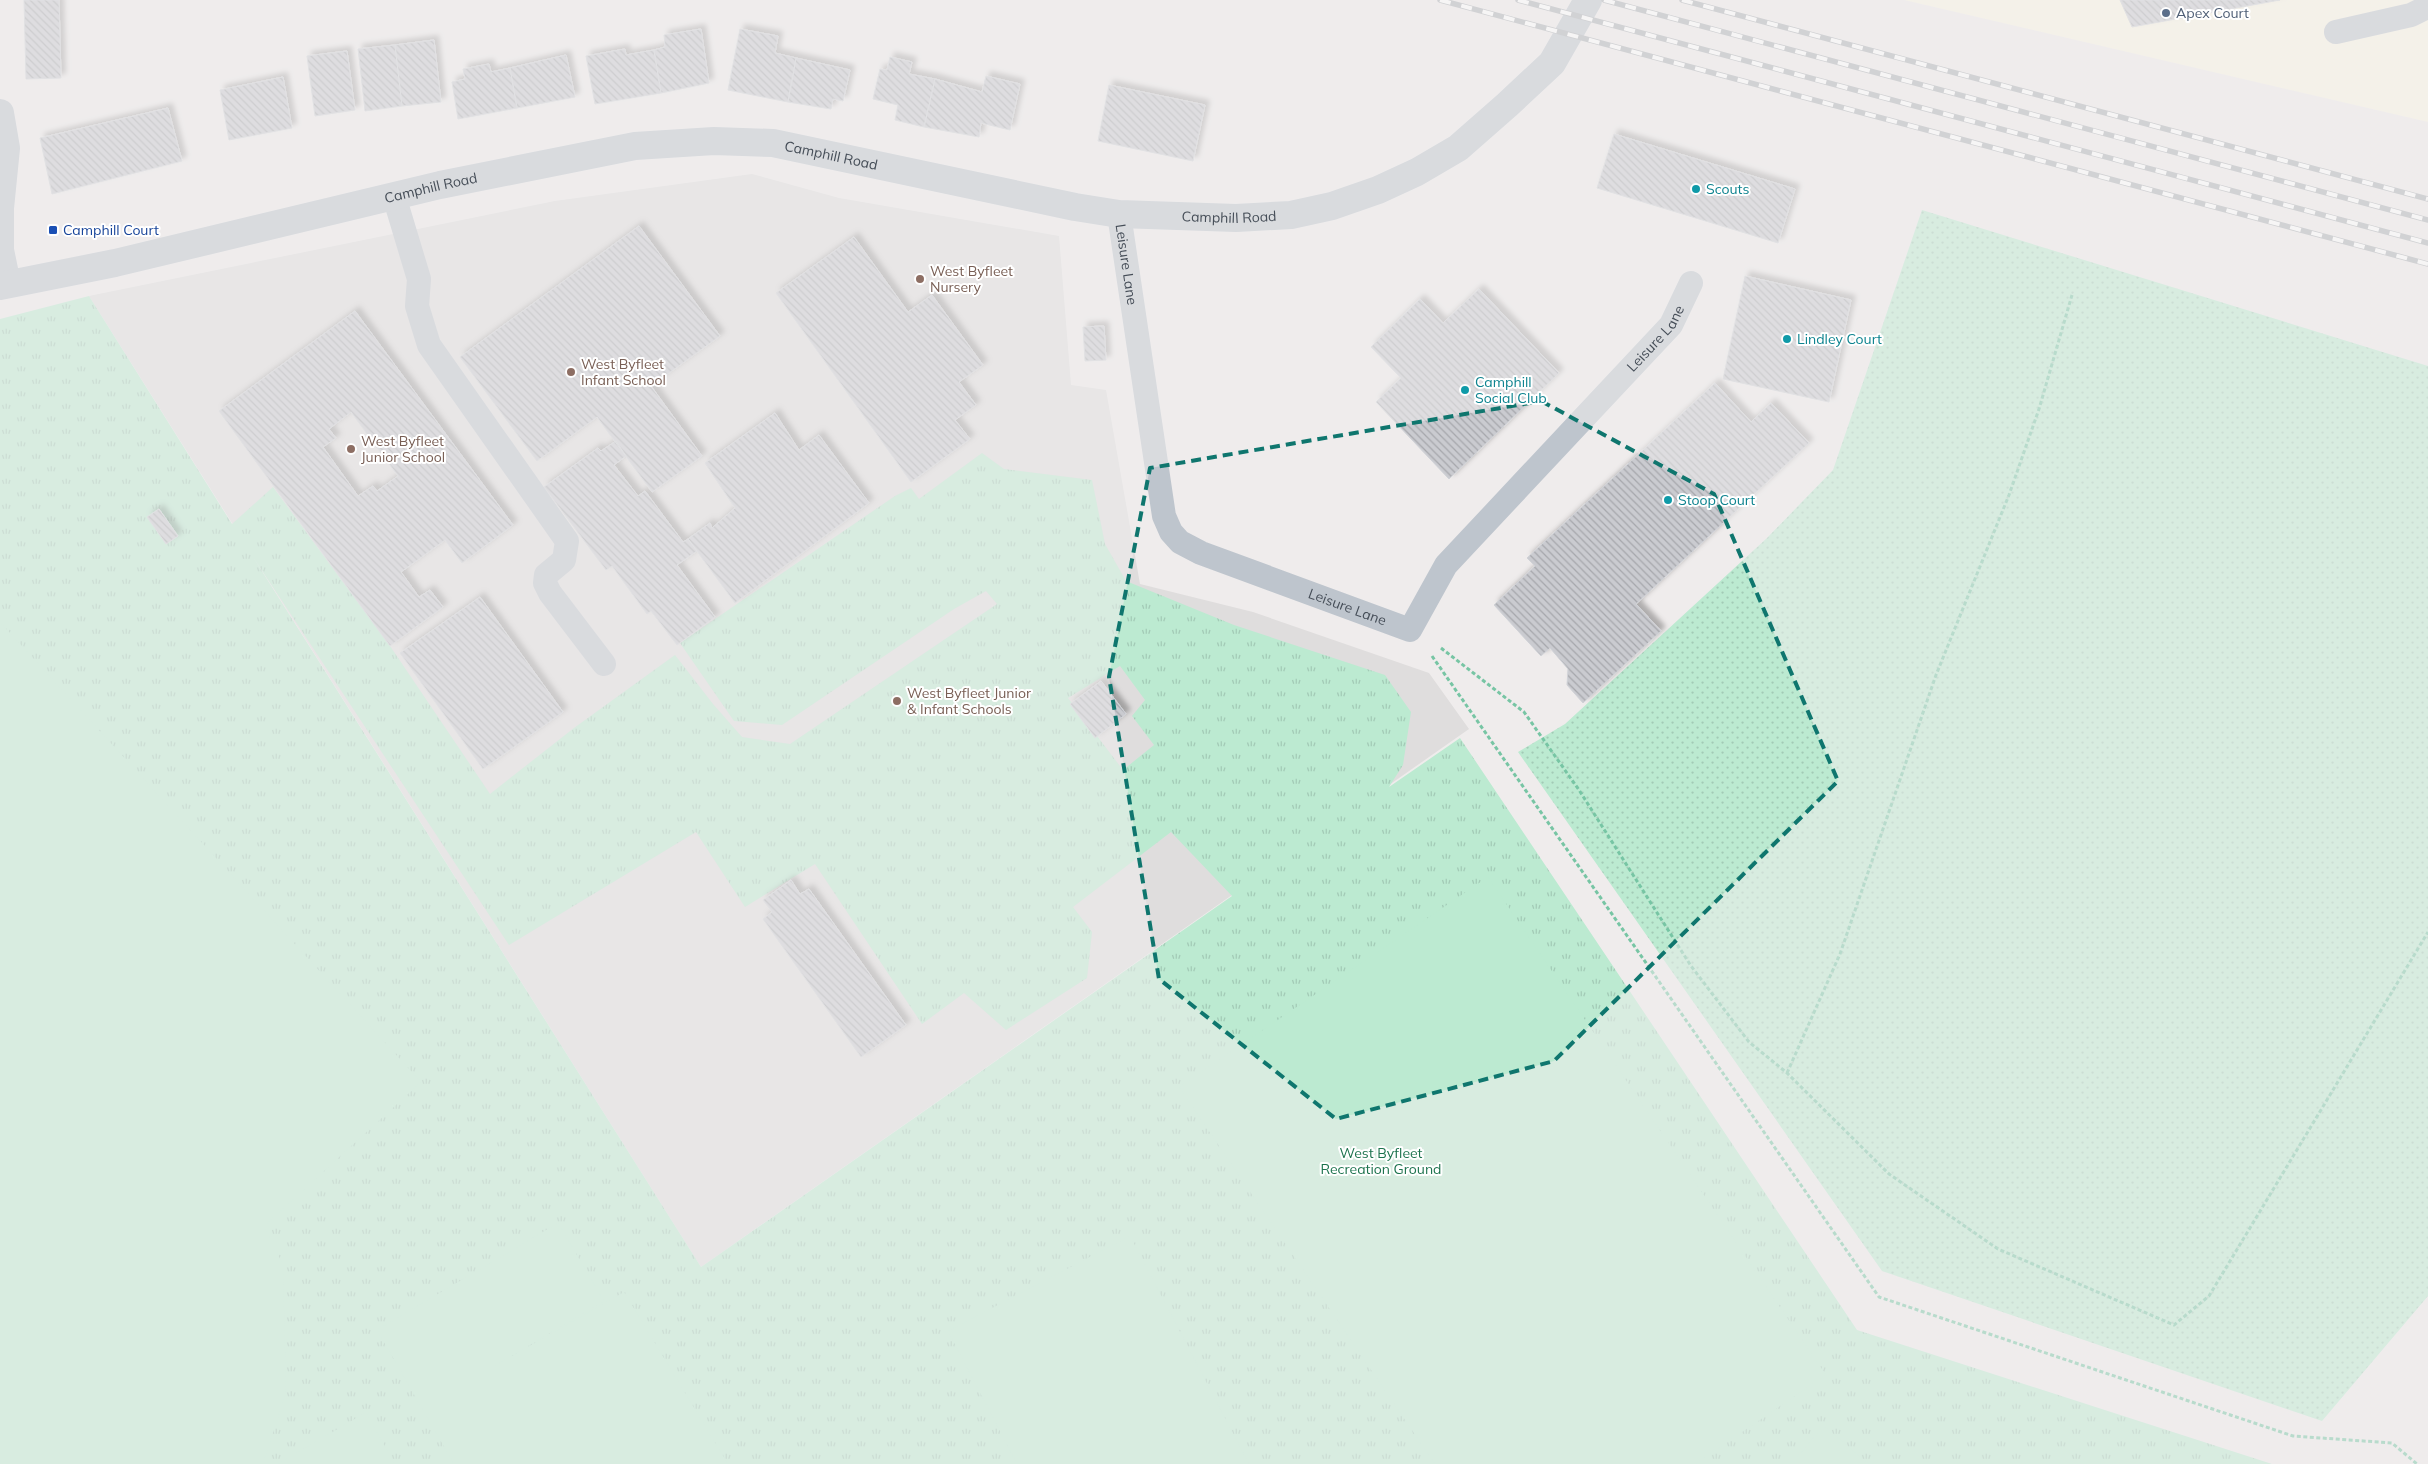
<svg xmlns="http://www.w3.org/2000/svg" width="2428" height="1464" viewBox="0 0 2428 1464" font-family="Mulish,sans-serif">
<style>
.commercial{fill:#faf5e5}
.education{fill:#dfdddd}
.grass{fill:url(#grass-tufts);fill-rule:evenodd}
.garden{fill:url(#garden-dots)}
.pitch{fill:#bcead1}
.building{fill:url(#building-back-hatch);stroke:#d0d2d7;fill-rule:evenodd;filter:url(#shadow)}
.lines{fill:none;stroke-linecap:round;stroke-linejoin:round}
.path{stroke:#77c5a4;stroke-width:3;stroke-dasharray:4 2.5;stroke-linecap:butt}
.service{stroke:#bec5cd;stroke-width:24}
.minor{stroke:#bec5cd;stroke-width:28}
.tertiary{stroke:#bec5cd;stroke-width:28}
.rail-casing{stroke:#aeb1b6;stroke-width:5.5}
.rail{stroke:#fff;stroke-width:4;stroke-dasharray:11;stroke-linecap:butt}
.marked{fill:none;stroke:#0f766e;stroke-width:4;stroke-dasharray:10 6;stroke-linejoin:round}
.service-dot{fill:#5c6f8a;stroke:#fff;stroke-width:2}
.culture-dot{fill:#0f9aa8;stroke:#fff;stroke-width:2}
.transit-dot{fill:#1a4fb4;stroke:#fff;stroke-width:2}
.education-dot{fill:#8d6e63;stroke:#fff;stroke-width:2}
.labels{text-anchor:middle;stroke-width:4;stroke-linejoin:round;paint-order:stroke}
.service-label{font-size:14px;fill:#4e5e75;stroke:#fff;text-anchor:start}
.street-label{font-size:14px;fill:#464e58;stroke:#fff}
.culture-label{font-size:14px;fill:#0d838f;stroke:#fff;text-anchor:start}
.transit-label{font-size:14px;fill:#164399;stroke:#fff;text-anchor:start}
.education-label{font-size:14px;fill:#785e54;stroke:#fff;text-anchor:start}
.park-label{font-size:14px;fill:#1d734e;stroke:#fff}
</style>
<defs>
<pattern id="grass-tufts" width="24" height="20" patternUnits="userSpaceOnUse" patternTransform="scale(1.25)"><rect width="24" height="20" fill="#bcead1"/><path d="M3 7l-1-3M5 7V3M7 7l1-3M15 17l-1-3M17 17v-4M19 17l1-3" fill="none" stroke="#a3cab6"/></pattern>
<pattern id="garden-dots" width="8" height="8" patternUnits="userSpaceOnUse" patternTransform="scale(1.25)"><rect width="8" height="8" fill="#bcead1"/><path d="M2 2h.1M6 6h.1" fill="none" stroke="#a3cab6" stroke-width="1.8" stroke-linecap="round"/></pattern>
<pattern id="building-back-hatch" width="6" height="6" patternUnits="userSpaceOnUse" patternTransform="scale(1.25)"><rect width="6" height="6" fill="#cacbd0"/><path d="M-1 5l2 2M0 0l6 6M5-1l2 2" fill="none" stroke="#a6a7ac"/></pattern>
<filter id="shadow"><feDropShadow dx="4.5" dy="-4.5" stdDeviation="2.5" flood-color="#0004"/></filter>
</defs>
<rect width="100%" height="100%" fill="#efecec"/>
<path class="commercial" d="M 1904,0 L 2428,0 L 2428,122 Z"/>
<path class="education" d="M 752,174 L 839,198 L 1059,236 L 1071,385 L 1106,390 L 1140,584 L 1253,612 L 1429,673 L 1469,729 L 701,1267 L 89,296 L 555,201 Z"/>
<path class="grass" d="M 89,296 L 232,524 L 273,487 L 390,646 L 490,794 L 574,728 L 675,655 L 713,704 L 742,737 L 790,744 L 997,604 L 986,591 L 954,609 L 782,725 L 734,721 L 680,643 L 895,496 L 911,488 L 919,499 L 982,453 L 1004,469 L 1092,480 L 1105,544 L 1126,581 L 1234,625 L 1385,675 L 1411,712 L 1403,765 L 1389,787 L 1460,738 L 1857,1330 L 2272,1464 L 0,1464 L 0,319 ZM 253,557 L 509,945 L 696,832 L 745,907 L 815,864 L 922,1024 L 964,993 L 1006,1030 L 1087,978 L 1092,932 L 1073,907 L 1171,832 L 1232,896 L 701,1267 ZM 1120,666 L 1145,700 L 1132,716 L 1154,745 L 1123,770 L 1068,698 Z"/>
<path class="garden" d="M 1922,210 L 2428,366 L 2428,1296 L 2322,1421 L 1882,1271 L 1518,752 L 1565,724 L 1767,538 L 1833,470 Z"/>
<path class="pitch" d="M 0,622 L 421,1082 L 264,1226 L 283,1265 L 286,1393 L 264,1460 L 260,1464 L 0,1464 Z
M 1488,877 L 1826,1375 L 1695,1464 L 1435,1464 L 1179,1087 Z
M 558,1223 L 604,1301 L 491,1368 L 624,1292 L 728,1464 L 454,1464 L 377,1330 Z
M 1130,1236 L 1249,1464 L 1017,1464 L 948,1331 Z
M 366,1413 L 395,1464 L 278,1464 L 365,1413 Z
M 1824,1426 L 1869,1464 L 1791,1464 Z"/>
<path class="building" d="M 24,0 L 59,0 L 61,78 L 26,79 Z
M 2120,0 L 2280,0 L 2132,27 Z
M 701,29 L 709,83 L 661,93 L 654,50 L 665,47 L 664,35 Z
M 740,29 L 778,36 L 775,53 L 796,58 L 788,102 L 728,90 Z
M 434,40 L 441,102 L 402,106 L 395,45 Z
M 395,45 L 402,106 L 365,111 L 358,49 Z
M 625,49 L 626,55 L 654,50 L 661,93 L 595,104 L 586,56 Z
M 347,51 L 355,110 L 315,116 L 307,56 Z
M 566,55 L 575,97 L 517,108 L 510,68 Z
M 890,57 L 912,62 L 909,74 L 935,79 L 924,127 L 895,120 L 898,105 L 873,99 L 880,69 L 887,70 Z
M 796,58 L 850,70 L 843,101 L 833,99 L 831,109 L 788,102 Z
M 489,64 L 491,72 L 510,68 L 517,108 L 458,119 L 452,82 L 465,79 L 463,69 Z
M 986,76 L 1020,84 L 1010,130 L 981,123 L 979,137 L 924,127 L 935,79 L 982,92 Z
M 283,77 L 292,128 L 229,140 L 220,90 Z
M 1109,85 L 1205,105 L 1193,161 L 1098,141 Z
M 168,108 L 182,161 L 52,194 L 40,138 Z
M 1614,134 L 1795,189 L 1778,243 L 1597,188 Z
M 639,226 L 720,336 L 651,386 L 702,456 L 652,492 L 597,417 L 537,461 L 460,357 Z
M 854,237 L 908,312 L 932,295 L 983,365 L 959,382 L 976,405 L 955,420 L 970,439 L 911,482 L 776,293 Z
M 1745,276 L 1851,300 L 1829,402 L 1723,379 Z
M 1479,289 L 1559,373 L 1449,479 L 1376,402 L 1401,378 L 1371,347 L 1420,299 L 1443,323 Z
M 355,311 L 513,525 L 462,563 L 445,540 L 401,572 L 419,597 L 430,590 L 443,607 L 390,646 L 219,411 ZM 351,412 L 398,476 L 377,491 L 373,486 L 358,496 L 323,447 L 336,438 L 329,429 Z
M 1104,326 L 1106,360 L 1085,361 L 1083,327 Z
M 1715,383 L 1751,422 L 1771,403 L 1809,443 L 1636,604 L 1661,631 L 1583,703 L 1567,685 L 1568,669 L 1550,648 L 1541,656 L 1494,605 L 1535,566 L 1527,558 Z
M 775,413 L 799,450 L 819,435 L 869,503 L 735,603 L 688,539 L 710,523 L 712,528 L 735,508 L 705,463 Z
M 616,441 L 626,456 L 614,465 L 638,496 L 645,491 L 683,542 L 688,539 L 697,551 L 677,565 L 715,617 L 677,645 L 651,611 L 647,614 L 612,566 L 606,570 L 544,487 L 598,448 L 601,451 Z
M 159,509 L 178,536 L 166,544 L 147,517 Z
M 480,597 L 563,712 L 483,769 L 400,653 Z
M 1101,681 L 1126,714 L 1095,738 L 1070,704 Z
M 791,880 L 800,894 L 809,889 L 906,1025 L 861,1057 L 763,919 L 772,912 L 763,900 Z"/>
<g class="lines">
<path class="path" d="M 1441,648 L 1524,712 L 1579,790 L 1691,966 L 1749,1042 L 1787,1073 L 1889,1174 L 1998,1249 L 2174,1325 L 2209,1296 L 2428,932
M 1432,656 L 1879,1297 L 2293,1436 L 2392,1443 L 2417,1464
M 1787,1073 L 1840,954 L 1936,675 L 2009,495 L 2039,409 L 2072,295"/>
<g class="service">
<path d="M 2336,32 L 2411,15 L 2425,8 L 2428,0"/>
<path d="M 394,196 L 419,279 L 417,306 L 429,345 L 567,541 L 564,560 L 546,575 L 545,583 L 550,593 L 604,664"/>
<path id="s1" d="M 1119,214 L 1164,516 L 1171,532 L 1180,542 L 1201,553 L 1410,630 L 1446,565 L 1671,325 L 1691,283"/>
</g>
<path class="minor" d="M 0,113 L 6,148 L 0,208 L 0,250 L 7,284"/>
<path class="tertiary" id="s2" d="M 0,286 L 115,263 L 440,185 L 635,146 L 714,141 L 773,143 L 1075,207 L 1119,214 L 1236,218 L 1291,215 L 1332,206 L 1378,190 L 1417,172 L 1458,148 L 1507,105 L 1552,63 L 1588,0"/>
<g class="rail-casing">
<path id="rail" d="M 1440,0 L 2428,264
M 1518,0 L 2428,243
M 1604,0 L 2428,220
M 1682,0 L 2428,199"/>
</g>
<use href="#rail" class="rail"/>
</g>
<path d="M0 0H2428V1464H0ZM 1541,401 L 1714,494 L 1838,781 L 1554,1061 L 1336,1119 L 1159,979 L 1109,677 L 1150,468 Z" fill="#efecec" fill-opacity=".55" fill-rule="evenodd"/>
<path class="marked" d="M 1541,401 L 1714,494 L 1838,781 L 1554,1061 L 1336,1119 L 1159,979 L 1109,677 L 1150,468 Z"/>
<circle class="service-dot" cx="2166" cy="13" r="5"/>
<g class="culture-dot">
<circle cx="1696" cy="189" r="5"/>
<circle cx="1787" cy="339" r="5"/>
<circle cx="1465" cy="390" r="5"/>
<circle cx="1668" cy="500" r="5"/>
</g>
<rect class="transit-dot" x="48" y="225" width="10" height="10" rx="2.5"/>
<g class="education-dot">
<circle cx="920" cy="279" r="5"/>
<circle cx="571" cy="372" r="5"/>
<circle cx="351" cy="449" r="5"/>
<circle cx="897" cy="701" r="5"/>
</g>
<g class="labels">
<g class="service-label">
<text x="2176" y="18">Apex Court</text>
</g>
<g class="street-label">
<text dy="5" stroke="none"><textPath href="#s2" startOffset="848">Camphill Road</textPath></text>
<text dy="5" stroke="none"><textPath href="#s2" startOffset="442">Camphill Road</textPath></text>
<text dy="5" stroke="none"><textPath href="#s2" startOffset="1252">Camphill Road</textPath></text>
<text dy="5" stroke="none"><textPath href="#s1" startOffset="51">Leisure Lane</textPath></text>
<text dy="5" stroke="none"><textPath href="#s1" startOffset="966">Leisure Lane</textPath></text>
<text dy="5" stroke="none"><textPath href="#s1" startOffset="516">Leisure Lane</textPath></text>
</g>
<g class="culture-label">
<text x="1706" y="194">Scouts</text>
<text x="1797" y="344">Lindley Court</text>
<text x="1475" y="387">Camphill<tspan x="1475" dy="16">Social Club</tspan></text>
<text x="1678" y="505">Stoop Court</text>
</g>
<g class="transit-label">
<text x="63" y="235">Camphill Court</text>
</g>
<g class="education-label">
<text x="930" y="276">West Byfleet<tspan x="930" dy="16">Nursery</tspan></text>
<text x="581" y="369">West Byfleet<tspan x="581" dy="16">Infant School</tspan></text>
<text x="361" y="446">West Byfleet<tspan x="361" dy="16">Junior School</tspan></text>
<text x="907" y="698">West Byfleet Junior<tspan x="907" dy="16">&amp; Infant Schools</tspan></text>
</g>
<g class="park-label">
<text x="1381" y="1158">West Byfleet<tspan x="1381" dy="16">Recreation Ground</tspan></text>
</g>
</g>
</svg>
